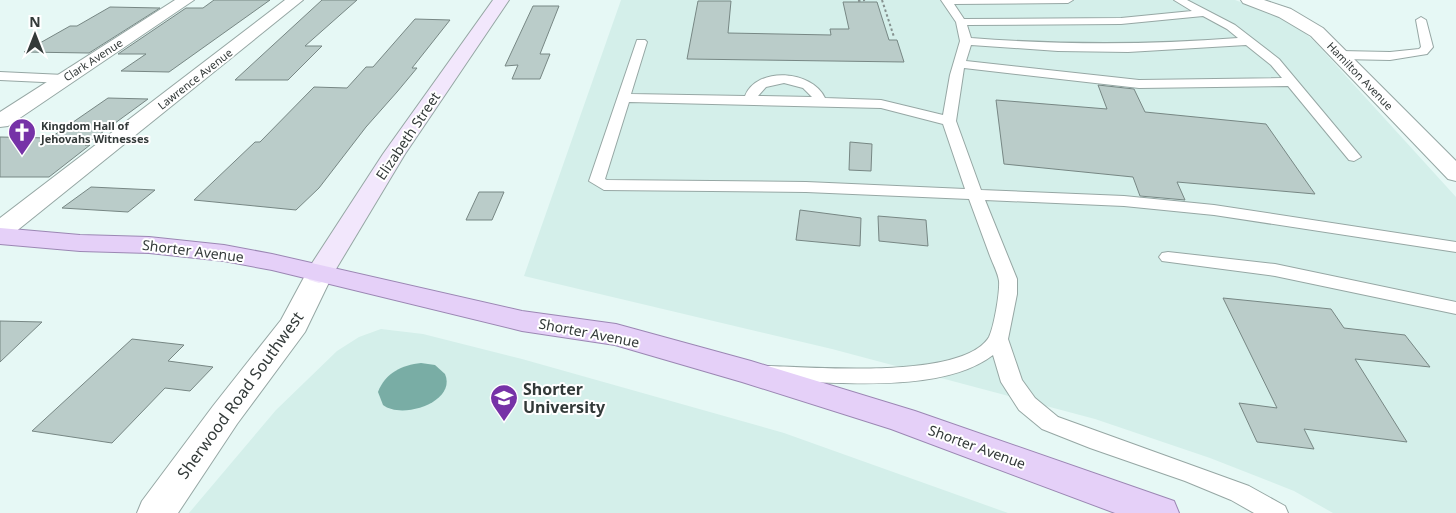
<svg xmlns="http://www.w3.org/2000/svg" width="1456" height="513" viewBox="0 0 1456 513" font-family="'Noto Sans',sans-serif">
<style>
.built{fill:#d4efea}
.water{fill:#79ada5}
.building{fill:#baccc9;stroke:#778784}
.lines{fill:none;stroke-linecap:round;stroke-linejoin:round}
.lane-casing{stroke:#96a7a4;stroke-width:2}
.street-casing{stroke:#96a7a4;stroke-width:2}
.secondary-casing{stroke:#96a7a4;stroke-width:2}
.primary-casing{stroke:#9b87b3;stroke-width:2}
.path{stroke:#85918f;stroke-width:2;stroke-dasharray:2.5 2.5;stroke-linecap:butt}
.lane{fill:#fff;fill-rule:evenodd}
.street{fill:#fff;fill-rule:evenodd}
.secondary{fill:#f2e7fc;fill-rule:evenodd}
.primary{fill:#e5d0f8;fill-rule:evenodd}
.labels{text-anchor:middle;stroke-width:4;stroke-linejoin:round;paint-order:stroke}
.far-street-label{font-size:11px;fill:#333a39;stroke:#fff}
.far-poi-label{font-size:11px;font-weight:bold;fill:#333a39;stroke:#fff;text-anchor:start}
.street-label{font-size:14px;fill:#333a39;stroke:#fff}
.near-poi-label{font-size:16px;font-weight:bold;fill:#333a39;stroke:#fff;text-anchor:start}
.near-street-label{font-size:16px;fill:#333a39;stroke:#fff}
</style>
<rect width="100%" height="100%" fill="#e6f8f5"/>
<path class="built" d="M 621,0 L 1235,0 L 1277,15 L 1298,27 L 1315,42 L 1456,197 L 1456,513 L 1333,513 L 1294,491 L 1210,458 L 1095,419 L 832,349 L 524,276 Z
M 381,329 L 423,334 L 522,359 L 784,433 L 1008,513 L 189,513 L 276,410 L 337,351 L 359,337 Z"/>
<path class="water" d="M 421,363 L 435,365 L 445,374 C 457,402 402,420 383,405 L 378,392 C 385,373 402,365 421,363 Z"/>
<path class="building" d="M 214,0 L 270,0 L 169,72 L 121,71 L 146,54 L 118,54 L 186,8 L 203,8 Z
M 322,0 L 357,0 L 305,46 L 322,46 L 288,80 L 235,80 Z
M 698,1 L 731,1 L 728,33 L 831,35 L 830,29 L 849,29 L 843,2 L 877,2 L 889,40 L 897,40 L 904,62 L 687,59 Z
M 533,6 L 559,6 L 540,54 L 550,54 L 540,79 L 512,79 L 518,65 L 505,66 Z
M 110,7 L 160,8 L 89,53 L 24,52 L 70,26 L 77,26 Z
M 415,19 L 450,20 L 412,68 L 417,68 L 397,92 L 366,127 L 319,188 L 296,210 L 194,200 L 255,142 L 260,142 L 314,87 L 347,88 L 366,67 L 373,67 Z
M 1098,85 L 1134,89 L 1145,112 L 1266,124 L 1315,194 L 1177,182 L 1185,200 L 1140,196 L 1133,177 L 1004,164 L 996,100 L 1107,109 Z
M 108,98 L 148,99 L 85,145 L 90,145 L 49,177 L 0,177 L 0,137 L 50,138 Z
M 850,142 L 872,144 L 871,171 L 849,170 Z
M 91,187 L 155,190 L 128,212 L 62,208 Z
M 479,192 L 504,192 L 492,220 L 466,220 Z
M 800,210 L 861,218 L 860,246 L 796,240 Z
M 878,216 L 926,220 L 928,246 L 879,241 Z
M 1223,298 L 1331,309 L 1344,328 L 1405,335 L 1430,367 L 1355,359 L 1407,442 L 1304,429 L 1314,449 L 1257,442 L 1239,403 L 1277,408 Z
M 0,321 L 42,322 L 0,362 Z
M 132,339 L 184,345 L 168,361 L 213,367 L 190,391 L 165,388 L 112,443 L 32,431 Z"/>
<g class="lines">
<g class="lane-casing">
<path id="lane" d="M 941,0 L 1073,0 L 1068,3 L 954,4 L 964,19 L 1121,18 L 1192,11 L 1174,0 L 1187,0 L 1235,25 L 1279,59 L 1361,157 L 1354,161 L 1349,160 L 1288,86 L 1139,88 L 964,68 L 956,121 L 981,190 L 1124,196 L 1214,205 L 1456,242 L 1456,252 L 1214,215 L 1124,206 L 985,200 L 1017,279 L 1017,294 L 1008,339 L 1022,380 L 1035,398 L 1058,417 L 1249,486 L 1285,506 L 1288,513 L 1254,513 L 1231,500 L 1185,481 L 1090,448 L 1042,429 L 1019,410 L 1001,382 L 993,355 C 949,389 863,384 810,382 C 794,381 776,383 761,378 L 758,373 L 761,368 L 768,366 C 813,367 963,380 989,337 C 994,327 1000,292 999,281 C 998,273 993,264 990,256 C 983,237 976,218 969,199 L 806,192 L 604,190 L 589,181 L 637,40 L 645,40 L 647,42 L 631,94 L 745,96 C 757,66 812,70 825,98 L 881,100 L 943,115 L 950,75 L 960,41 L 956,22 ZM 1203,16 L 1227,29 L 1238,38 C 1147,45 1063,45 971,38 L 967,25 L 1121,24 ZM 971,45 L 1058,51 L 1128,52 L 1246,45 L 1271,65 L 1282,78 L 1139,80 L 966,61 ZM 784,83 L 803,88 L 812,97 L 758,96 L 766,87 ZM 629,102 L 881,108 L 943,124 L 965,189 L 806,182 L 607,180 L 605,179 Z
M 1421,17 L 1426,20 L 1433,47 L 1427,54 L 1390,60 L 1341,59 L 1335,55 L 1341,51 L 1390,52 L 1419,49 L 1421,47 L 1416,20 Z
M 0,72 L 64,75 L 70,79 L 64,83 L 0,80 Z
M 1168,252 L 1275,264 L 1456,302 L 1456,314 L 1275,276 L 1162,261 L 1159,257 L 1162,253 Z"/>
</g>
<g class="street-casing">
<path id="street" d="M 175,0 L 194,0 L 8,126 L 0,127 L 0,112 Z
M 285,0 L 303,0 L 9,237 L 0,239 L 0,218 Z
M 1241,0 L 1264,0 L 1291,9 L 1323,28 L 1456,161 L 1456,181 L 1448,179 L 1311,36 L 1279,17 L 1243,3 Z
M 319,265 L 329,268 L 333,274 L 305,332 L 237,424 L 178,513 L 137,513 L 142,501 L 213,406 L 281,320 L 309,268 Z"/>
</g>
<g class="secondary-casing">
<path id="secondary" d="M 493,0 L 509,0 L 405,154 L 333,274 L 329,280 L 319,283 L 309,280 L 305,274 L 383,154 Z"/>
</g>
<g class="primary-casing">
<path id="primary" d="M 0,228 L 80,235 L 149,237 L 224,245 L 272,254 L 522,311 L 616,324 L 751,361 L 915,411 L 1174,501 L 1179,513 L 1115,513 L 891,429 L 742,382 L 615,345 L 522,331 L 272,270 L 224,261 L 149,253 L 80,251 L 0,244 Z"/>
</g>
<path class="path" d="M 882,0 L 894,37
M 858,1 L 865,0"/>
<use href="#lane" class="lane"/>
<use href="#street" class="street"/>
<use href="#secondary" class="secondary"/>
<use href="#primary" class="primary"/>
</g>
<defs>
<g id="church-pin" transform="scale(1.4375)"><path d="M0 17L-7.5 6A9.5 9.5 0 1 1 7.5 6Z" fill="#7632a7" stroke="#fff"/><path d="M-1.2-6h2.4v3.5h3.3v2.4h-3.3V6h-2.4V-.1h-3.3v-2.4h3.3Z" fill="#fff"/></g>
<g id="university-pin" transform="scale(1.4375)"><path d="M0 17L-7.5 6A9.5 9.5 0 1 1 7.5 6Z" fill="#7632a7" stroke="#fff"/><path d="M0-5L7-2L0 1L-7-2ZM-4 1L0 2.5L4 1V4Q0 6-4 4Z" fill="#fff"/></g>
</defs>
<g fill-rule="evenodd">
<use href="#church-pin" x="22" y="132"/>
<use href="#university-pin" x="504" y="398"/>
</g>
<g class="labels">
<g class="far-street-label">
<text transform="translate(93 60) rotate(-33)" y="4">Clark Avenue</text>
<text transform="translate(1360 76) rotate(46)" y="4">Hamilton Avenue</text>
<text transform="translate(195 79) rotate(-38)" y="4">Lawrence Avenue</text>
</g>
<g class="far-poi-label">
<text x="41" y="130">Kingdom Hall of<tspan x="41" dy="13">Jehovahs Witnesses</tspan></text>
</g>
<g class="street-label">
<text transform="translate(408 136) rotate(-56)" y="5">Elizabeth Street</text>
<text transform="translate(193 251) rotate(7)" y="5">Shorter Avenue</text>
<text transform="translate(589 333) rotate(11)" y="5">Shorter Avenue</text>
<text transform="translate(977 447) rotate(20)" y="5">Shorter Avenue</text>
</g>
<g class="near-poi-label">
<text x="523" y="395">Shorter<tspan x="523" dy="18">University</tspan></text>
</g>
<g class="near-street-label">
<text transform="translate(240 395) rotate(-54)" y="6">Sherwood Road Southwest</text>
</g>
</g>
<g transform="translate(35 35)" stroke="#ffffff" stroke-width="4" paint-order="stroke">
<path d="M0-4L9 19L0 12L-9 19Z" fill="#333a39"/>
<text y="-8" font-size="14" font-weight="bold" text-anchor="middle" fill="#333a39">N</text>
</g>
</svg>
